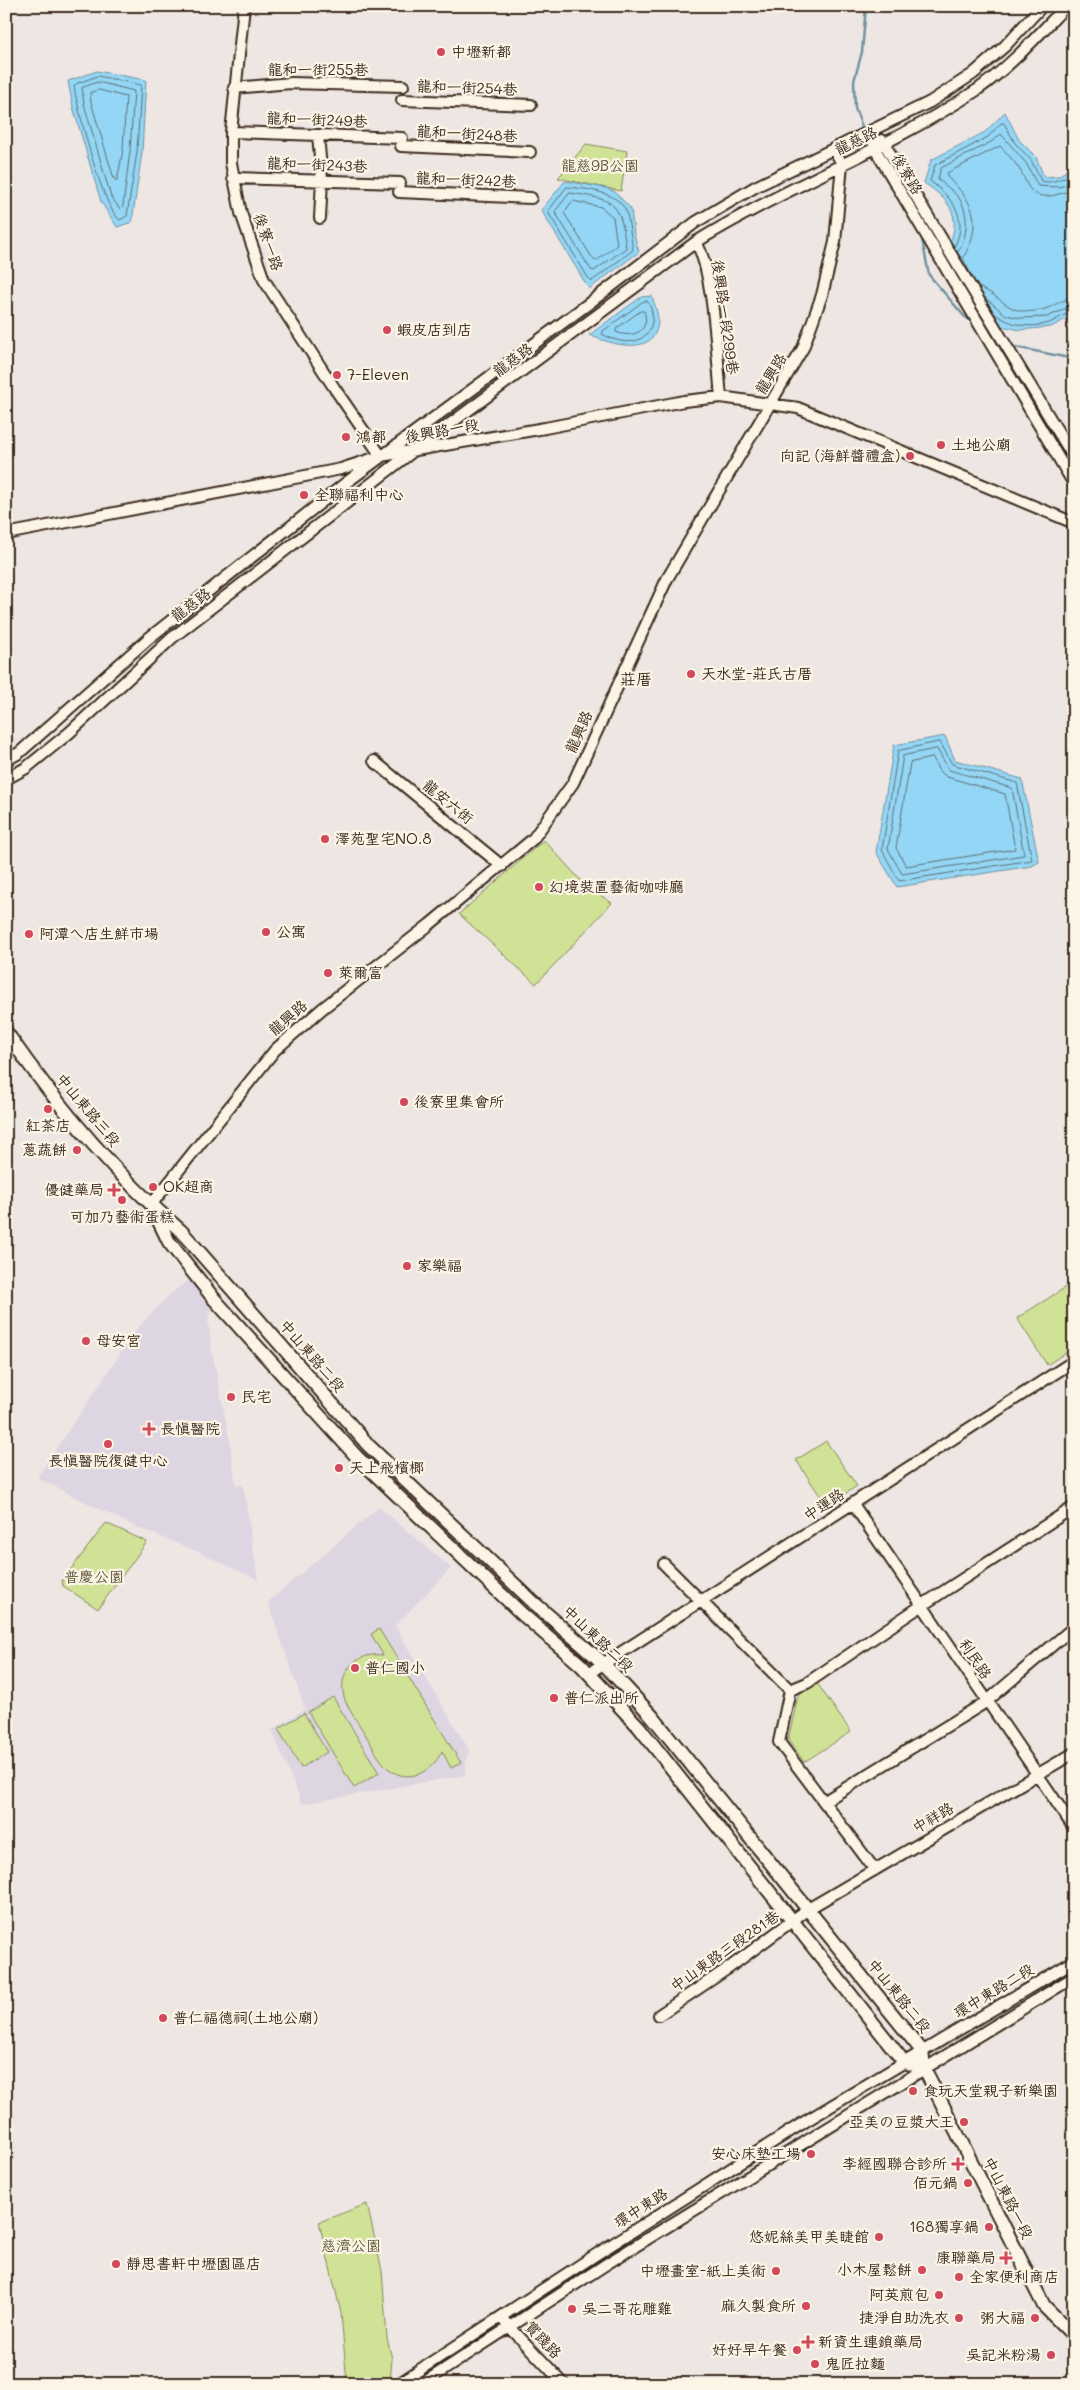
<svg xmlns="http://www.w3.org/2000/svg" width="1080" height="2390" viewBox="0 0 1080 2390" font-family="Mali,'LXGW WenKai TC','Klee One',sans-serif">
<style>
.built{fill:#ddd5e1}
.green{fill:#cfe296;stroke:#85865a}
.water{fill:#93d6f5;stroke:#70919f}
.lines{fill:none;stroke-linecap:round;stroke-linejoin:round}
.shore{stroke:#5e6f74;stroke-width:1}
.stream{stroke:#70919f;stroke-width:2.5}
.minor-casing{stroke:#3b2a1e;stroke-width:14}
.major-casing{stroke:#3b2a1e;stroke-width:16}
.minor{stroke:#fcf5e5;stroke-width:10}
.major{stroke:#fcf5e5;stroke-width:12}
.poi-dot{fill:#d1495b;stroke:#fcf5e5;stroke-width:2}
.labels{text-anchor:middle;stroke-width:4.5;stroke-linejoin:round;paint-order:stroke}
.poi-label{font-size:15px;fill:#3b2a1e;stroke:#fcf5e5;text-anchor:start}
.street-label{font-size:15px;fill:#3b2a1e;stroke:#fcf5e5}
.park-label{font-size:15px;fill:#60583c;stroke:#fcf5e5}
.neighbourhood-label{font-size:16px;fill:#3b2a1e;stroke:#fcf5e5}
</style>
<rect width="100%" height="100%" fill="#eee6e3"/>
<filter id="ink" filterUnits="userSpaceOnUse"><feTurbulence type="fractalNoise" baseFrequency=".02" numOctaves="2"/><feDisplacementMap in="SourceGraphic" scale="10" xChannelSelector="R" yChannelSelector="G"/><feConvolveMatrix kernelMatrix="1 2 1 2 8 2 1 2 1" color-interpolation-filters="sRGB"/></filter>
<g filter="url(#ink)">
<path class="built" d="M 189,1280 L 214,1309 L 209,1313 L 208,1321 L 212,1351 L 230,1442 L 236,1486 L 243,1485 L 258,1580 L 199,1552 L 136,1527 L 39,1479 L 38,1476 L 137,1329 L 169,1295 Z
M 379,1507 L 451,1568 L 395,1626 L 469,1750 L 466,1759 L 465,1775 L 302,1804 L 272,1730 L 305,1709 L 268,1602 Z"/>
<path class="green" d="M 586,144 L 627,151 L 621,191 L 558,178 Z
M 544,840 L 585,885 L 612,903 L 536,984 L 459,914 Z
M 1074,1282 L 1074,1347 L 1047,1365 L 1017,1318 Z
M 826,1441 L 857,1486 L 827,1506 L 796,1460 Z
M 106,1523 L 147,1542 L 98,1609 L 63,1586 L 62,1581 Z
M 379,1629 L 461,1763 L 451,1768 L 442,1751 C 433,1771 409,1785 389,1769 C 379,1761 372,1745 365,1734 C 358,1722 348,1710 344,1697 C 337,1670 358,1652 383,1655 L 371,1634 Z
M 817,1683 L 851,1732 L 804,1762 L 788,1740 L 798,1696 Z
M 333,1697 L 379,1773 L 354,1788 L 308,1712 Z
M 304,1713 L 327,1752 L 301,1768 L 278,1729 Z
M 367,2204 L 382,2271 L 387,2338 L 392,2359 L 390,2384 L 347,2384 L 341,2313 L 319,2222 Z"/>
<path class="water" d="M 97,71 L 146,80 L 142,152 L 132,222 L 117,227 L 101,202 L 73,107 L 68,81 Z
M 1005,112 L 1019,140 L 1036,157 L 1044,177 L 1058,176 L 1066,171 L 1074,172 L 1074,315 L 1051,327 L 1020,330 L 1001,326 L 982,308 L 962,301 L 941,257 C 964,225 956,203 924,183 L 931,160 L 985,132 Z
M 565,181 L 606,188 L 615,192 L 631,209 L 634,234 L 639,252 L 589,289 L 541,210 Z
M 652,296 C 654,303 658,312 658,319 C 658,359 610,344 589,335 L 641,297 Z
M 945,736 L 955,760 L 1022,779 L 1039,862 L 1032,866 L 897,887 L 876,852 L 894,745 Z"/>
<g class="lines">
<path class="shore" d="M 98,76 L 141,85 L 137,152 L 127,216 L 120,220 C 103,209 78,111 74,86 L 76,84 Z
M 98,82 L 134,91 L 130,151 L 123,206 L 120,209 L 111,197 L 84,104 L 82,88 Z
M 99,90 L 126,97 L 123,150 L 117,181 L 114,179 L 91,102 L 90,93 Z
M 567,187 C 586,189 617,191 626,211 C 628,214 632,245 633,250 L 592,281 L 589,279 L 548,212 Z
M 570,193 C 616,200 620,201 626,248 L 594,271 L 591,270 L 555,212 Z
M 573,201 L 601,207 L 613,217 L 617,245 L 596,261 L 593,259 L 564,213 Z
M 954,247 C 970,218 952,198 930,181 L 935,165 L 988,137 L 1001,123 L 1004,123 L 1015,143 L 1031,160 L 1041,181 C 1053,185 1062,176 1074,176
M 957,253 C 968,238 970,212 958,197 C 953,190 944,185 938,179 L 941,168 L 991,142 L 1001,134 L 1026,163 L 1038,186 L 1059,187 L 1074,183
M 973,279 L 963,258 C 983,224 975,202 947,177 L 947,173 L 1000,146 C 1006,152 1013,160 1018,167 C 1026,177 1026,194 1043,196 C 1054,197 1063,192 1074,190
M 978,287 C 1005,297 1007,317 1041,310 C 1053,308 1062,298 1074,298
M 984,297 L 1006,315 L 1021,318 L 1047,317 L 1074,305
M 647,301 C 656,313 654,332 640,339 C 630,345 612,340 602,334 L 603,331 L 642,302 Z
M 641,311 L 644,311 C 651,331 633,339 616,332 L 616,329 Z
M 993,312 C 1008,325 1029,329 1049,323 C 1057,320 1065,313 1074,312
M 940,742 L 952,764 L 1017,783 L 1032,860 L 899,881 L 882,850 L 898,751 Z
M 937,749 L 949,770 L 1012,788 L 1024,855 L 902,874 L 888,849 L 903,756 Z
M 933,758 L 939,771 L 947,777 L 1005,794 L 1015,849 L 906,866 L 896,848 L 910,763 Z"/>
<path class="stream" d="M 864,132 L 855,108 L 854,81 L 862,52 L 866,6
M 866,137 L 871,147
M 921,234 L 929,275 L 964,316 L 974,323
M 1010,346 L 1074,359"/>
<g class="minor-casing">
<path id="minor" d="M 244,6 L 231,132 L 231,163 L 241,213 L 264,280 L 335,389 L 381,456
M 234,88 L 291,83 L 403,86
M 402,100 L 531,105
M 871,131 L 875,149 L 1074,484
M 231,132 L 402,138
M 318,135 L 322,180 L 320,218
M 882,140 L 1074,458
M 401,146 L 530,152
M 233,178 L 400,183
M 399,192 L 531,198
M 696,242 C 714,272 717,359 721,397
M 6,534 L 341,469 L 381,456 L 545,428 L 684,401 L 721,397 L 798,408 L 1074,523
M 6,760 L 19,753 L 149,638 L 347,482 L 588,304 L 696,222 L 755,187 L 930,102 L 973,74 L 1005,46 L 1042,6
M 374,761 L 502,866
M 6,779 L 26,768 L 69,733 L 172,638 L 412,452 L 696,242 C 787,186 888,149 977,90 C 1010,67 1038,35 1066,6
M 151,1205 L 275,1050 L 323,1008 L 429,925 L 533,839 L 573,783 L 667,579 L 803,348 L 822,295 L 835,242 L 842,164 L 834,149
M 853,1504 L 1074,1828
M 664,1564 L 790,1690 L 779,1742 L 875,1870
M 589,1673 L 1074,1361
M 790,1690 L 807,1683 L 921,1606 L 1074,1507
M 825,1801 L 986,1702 L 1074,1627
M 659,2015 L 730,1967 L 808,1909 L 1074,1753
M 504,2321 L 564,2384
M 398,2384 L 600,2252 L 806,2121 L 1074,1961
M 422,2384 L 608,2263 L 1074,1977"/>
</g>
<g class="major-casing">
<path id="major" d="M 6,1032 C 56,1104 114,1174 181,1231 L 369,1446 L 533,1602 L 603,1663 L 652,1716 L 922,2051 L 924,2068 L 1044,2306 L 1074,2336
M 153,1209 L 169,1242 L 215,1300 L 357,1457 L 522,1614 L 581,1665 L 639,1727 L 904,2062 L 924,2068"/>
</g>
<use href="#minor" class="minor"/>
<use href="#major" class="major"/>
</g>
</g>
<g class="poi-dot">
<circle cx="441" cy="52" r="5"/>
<circle cx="387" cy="330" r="5"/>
<circle cx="337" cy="375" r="5"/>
<circle cx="346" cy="437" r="5"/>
<circle cx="941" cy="445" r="5"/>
<circle cx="910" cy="456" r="5"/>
<circle cx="304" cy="495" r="5"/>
<circle cx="691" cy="674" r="5"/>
<circle cx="325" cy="839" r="5"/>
<circle cx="539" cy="887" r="5"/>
<circle cx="266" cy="932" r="5"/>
<circle cx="29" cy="934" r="5"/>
<circle cx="328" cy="973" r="5"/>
<circle cx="404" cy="1102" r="5"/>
<circle cx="48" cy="1109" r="5"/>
<circle cx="77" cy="1150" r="5"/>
<circle cx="153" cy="1187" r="5"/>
<path d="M111.5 1182.5h5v5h5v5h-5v5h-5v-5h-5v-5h5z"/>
<circle cx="122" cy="1200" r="5"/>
<circle cx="407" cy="1266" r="5"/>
<circle cx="86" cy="1341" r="5"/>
<circle cx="231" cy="1397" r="5"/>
<path d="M146.5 1421.5h5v5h5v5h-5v5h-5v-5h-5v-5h5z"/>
<circle cx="108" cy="1444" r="5"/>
<circle cx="339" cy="1468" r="5"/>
<circle cx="355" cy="1668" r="5"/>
<circle cx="554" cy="1698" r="5"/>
<circle cx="163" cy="2018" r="5"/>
<circle cx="913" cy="2091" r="5"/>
<circle cx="964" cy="2122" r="5"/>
<circle cx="811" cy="2154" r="5"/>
<path d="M955.5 2156.5h5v5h5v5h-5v5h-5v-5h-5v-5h5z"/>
<circle cx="968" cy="2183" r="5"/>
<circle cx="989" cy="2227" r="5"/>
<circle cx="879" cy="2237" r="5"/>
<path d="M1003.5 2250.5h5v5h5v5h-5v5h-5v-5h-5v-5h5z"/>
<circle cx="116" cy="2264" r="5"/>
<circle cx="922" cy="2270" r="5"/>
<circle cx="776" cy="2271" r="5"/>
<circle cx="959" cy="2277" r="5"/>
<circle cx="939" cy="2295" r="5"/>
<circle cx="806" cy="2306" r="5"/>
<circle cx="572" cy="2309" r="5"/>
<circle cx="959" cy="2318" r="5"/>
<circle cx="1035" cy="2318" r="5"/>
<path d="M805.5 2334.5h5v5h5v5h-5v5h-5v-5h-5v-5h5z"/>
<circle cx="797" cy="2350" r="5"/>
<circle cx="1051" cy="2355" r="5"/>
<circle cx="815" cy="2364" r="5"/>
</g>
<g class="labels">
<g class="poi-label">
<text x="451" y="57">中壢新都</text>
<text x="397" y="335">蝦皮店到店</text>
<text x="347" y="380">7-Eleven</text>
<text x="356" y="442">鴻都</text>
<text x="951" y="450">土地公廟</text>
<text x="900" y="461" text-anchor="end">向記 (海鮮醬禮盒)</text>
<text x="314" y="500">全聯福利中心</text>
<text x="701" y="679">天水堂-莊氏古厝</text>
<text x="335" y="844">澤苑聖宅NO.8</text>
<text x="549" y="892">幻境裝置藝術咖啡廳</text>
<text x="276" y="937">公寓</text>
<text x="39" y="939">阿潭ㄟ店生鮮市場</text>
<text x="338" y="978">萊爾富</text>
<text x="414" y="1107">後寮里集會所</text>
<text x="48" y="1131" text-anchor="middle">紅茶店</text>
<text x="67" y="1155" text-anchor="end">蔥蔬餅</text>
<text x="163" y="1192">OK超商</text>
<text x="104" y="1195" text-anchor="end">優健藥局</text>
<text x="122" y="1222" text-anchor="middle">可加乃藝術蛋糕</text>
<text x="417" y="1271">家樂福</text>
<text x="96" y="1346">母安宮</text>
<text x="241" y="1402">民宅</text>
<text x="160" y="1434">長慎醫院</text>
<text x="108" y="1466" text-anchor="middle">長慎醫院復健中心</text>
<text x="349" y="1473">天上飛檳榔</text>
<text x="365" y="1673">普仁國小</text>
<text x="564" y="1703">普仁派出所</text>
<text x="173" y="2023">普仁福德祠(土地公廟)</text>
<text x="923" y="2096">食玩天堂親子新樂園</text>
<text x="954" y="2127" text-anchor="end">亞美の豆漿大王</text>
<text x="801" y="2159" text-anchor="end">安心床墊工場</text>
<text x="947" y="2169" text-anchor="end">李經國聯合診所</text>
<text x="958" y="2188" text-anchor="end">佰元鍋</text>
<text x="979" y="2232" text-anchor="end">168獨享鍋</text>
<text x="869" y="2242" text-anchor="end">悠妮絲美甲美睫館</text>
<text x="996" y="2263" text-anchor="end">康聯藥局</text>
<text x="126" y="2269">靜思書軒中壢園區店</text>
<text x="912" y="2275" text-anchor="end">小木屋鬆餅</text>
<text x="766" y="2276" text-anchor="end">中壢畫室-紙上美術</text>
<text x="969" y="2282">全家便利商店</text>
<text x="929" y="2300" text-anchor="end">阿英煎包</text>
<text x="796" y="2311" text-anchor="end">麻久製食所</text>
<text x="582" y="2314">吳二哥花雕雞</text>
<text x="949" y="2323" text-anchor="end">捷淨自助洗衣</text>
<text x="1025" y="2323" text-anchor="end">粥大福</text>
<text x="818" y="2347">新資生連鎖藥局</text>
<text x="787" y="2355" text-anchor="end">好好早午餐</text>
<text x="1041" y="2360" text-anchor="end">吳記米粉湯</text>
<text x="825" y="2369">鬼匠拉麵</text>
</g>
<g class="street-label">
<text x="318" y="75">龍和一街255巷</text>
<text transform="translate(467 88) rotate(2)" y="5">龍和一街254巷</text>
<text transform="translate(317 120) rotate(2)" y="5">龍和一街249巷</text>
<text transform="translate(467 134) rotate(3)" y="5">龍和一街248巷</text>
<text transform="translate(856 141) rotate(-26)" y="5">龍慈路</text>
<text transform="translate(317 165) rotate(2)" y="5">龍和一街243巷</text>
<text transform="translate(907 174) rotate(59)" y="5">後寮路</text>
<text transform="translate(466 180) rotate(2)" y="5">龍和一街242巷</text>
<text transform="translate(268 242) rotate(71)" y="5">後寮一路</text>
<text transform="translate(725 317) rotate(82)" y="5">後興路一段299巷</text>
<text transform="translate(513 360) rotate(-37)" y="5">龍慈路</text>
<text transform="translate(771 374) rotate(-59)" y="5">龍興路</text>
<text transform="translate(442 431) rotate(-10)" y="5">後興路一段</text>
<text transform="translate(191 605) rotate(-37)" y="5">龍慈路</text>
<text transform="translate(579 732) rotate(-66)" y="5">龍興路</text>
<text transform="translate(448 802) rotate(39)" y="5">龍安六街</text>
<text transform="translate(288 1018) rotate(-41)" y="5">龍興路</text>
<text transform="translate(88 1110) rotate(50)" y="5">中山東路三段</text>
<text transform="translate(312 1356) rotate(49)" y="5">中山東路二段</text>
<text transform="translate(824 1505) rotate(-33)" y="5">中運路</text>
<text transform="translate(598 1639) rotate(43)" y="5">中山東路二段</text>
<text transform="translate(975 1659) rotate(56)" y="5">利民路</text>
<text transform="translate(933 1818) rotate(-30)" y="5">中祥路</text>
<text transform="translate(725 1951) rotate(-35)" y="5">中山東路三段281巷</text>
<text transform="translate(994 1991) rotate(-31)" y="5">環中東路二段</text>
<text transform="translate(899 1996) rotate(51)" y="5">中山東路二段</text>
<text transform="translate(1008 2198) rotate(63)" y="5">中山東路一段</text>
<text transform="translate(641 2208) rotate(-32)" y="5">環中東路</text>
<text transform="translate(543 2340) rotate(46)" y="5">實踐路</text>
</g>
<g class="park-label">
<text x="600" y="171">龍慈9B公園</text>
<text x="94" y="1582">普慶公園</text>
<text x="351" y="2251">慈濟公園</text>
</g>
<g class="neighbourhood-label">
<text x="636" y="685">莊厝</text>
</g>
</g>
<rect width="1080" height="2390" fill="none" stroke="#fcf5e5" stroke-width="25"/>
<rect x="12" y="12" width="1055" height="2365" fill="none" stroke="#3b2a1e" stroke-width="2" filter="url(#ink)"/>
</svg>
